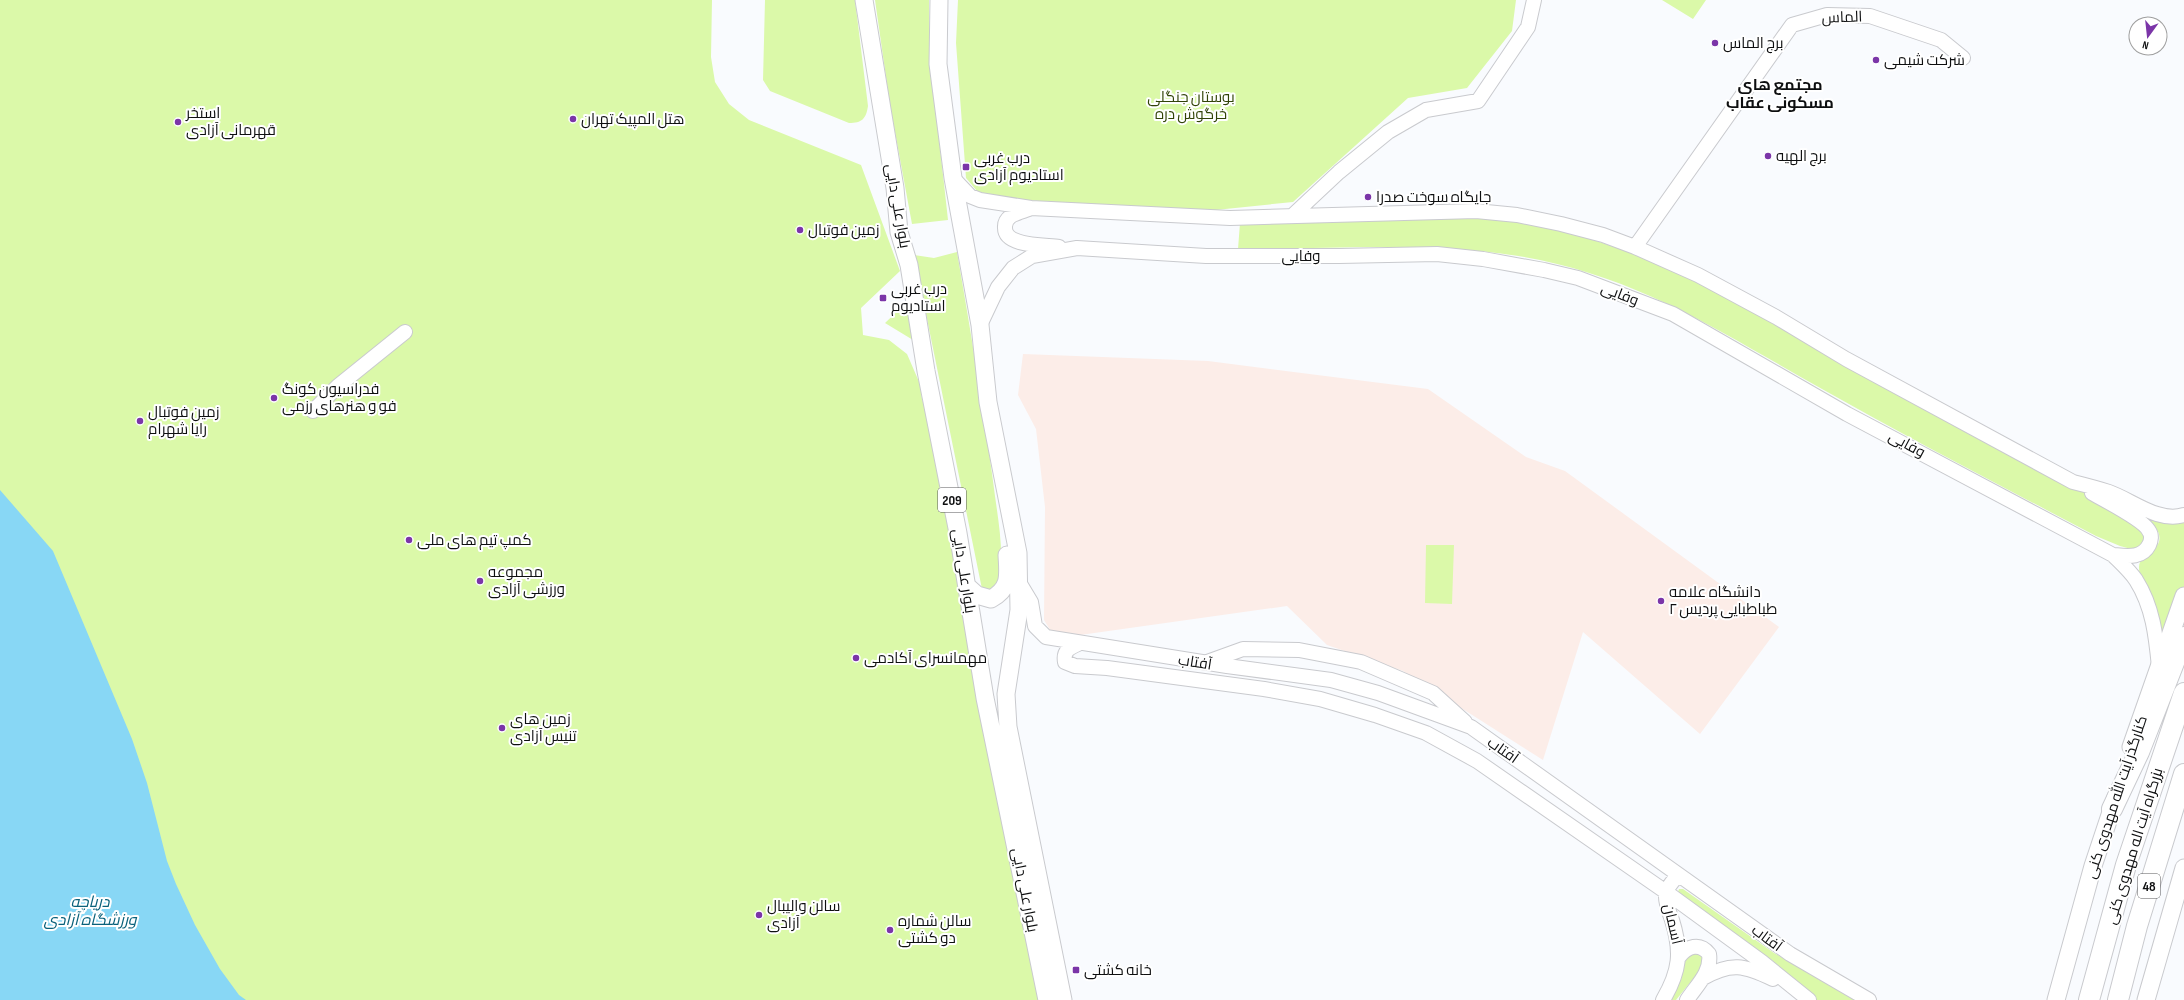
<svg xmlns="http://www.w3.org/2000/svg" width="2184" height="1000" viewBox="0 0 2184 1000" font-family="'Sofia Sans Condensed',Cairo,sans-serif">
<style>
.education{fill:#fcede8}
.green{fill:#dbf9a9}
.water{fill:#88d7f5}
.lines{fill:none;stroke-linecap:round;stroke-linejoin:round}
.minor-casing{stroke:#c9cace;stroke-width:16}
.major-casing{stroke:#c9cace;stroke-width:19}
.highway-casing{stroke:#c9cace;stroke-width:22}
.minor{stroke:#fff;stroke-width:14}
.major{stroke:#fff;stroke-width:17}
.highway{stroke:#fff;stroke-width:20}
.poi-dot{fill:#7b35a8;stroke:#fff;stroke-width:1.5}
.labels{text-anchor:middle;stroke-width:4;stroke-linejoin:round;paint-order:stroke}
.shield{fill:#fff;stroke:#565758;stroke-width:1}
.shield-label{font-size:14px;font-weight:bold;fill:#0e0f10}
.street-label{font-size:15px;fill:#0e0f10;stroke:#fff}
.poi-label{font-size:15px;fill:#0e0f10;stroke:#fff;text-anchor:start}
.park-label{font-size:15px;fill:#324408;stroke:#fff}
.neighbourhood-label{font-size:16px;font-weight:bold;fill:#0e0f10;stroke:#fff}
.water-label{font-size:16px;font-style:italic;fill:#09617b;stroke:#fff}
</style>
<rect width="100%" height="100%" fill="#f9fbfe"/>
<path class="education" d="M 1023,354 L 1208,361 L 1428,389 L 1526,457 L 1565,471 L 1779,627 L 1700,734 L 1583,632 L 1543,760 L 1403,671 L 1327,645 L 1287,606 L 1073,636 L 1052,633 L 1044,620 L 1045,507 L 1036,429 L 1018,395 Z"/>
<path class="green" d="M 0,0 L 712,0 L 711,57 L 715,82 L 729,104 L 749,120 L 861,165 L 900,271 L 861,308 L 863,335 L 889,340 L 907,354 L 920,384 L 922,399 L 940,454 L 1040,1000 L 0,1000 Z
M 765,0 L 855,0 L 868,106 C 866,119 862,123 849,123 L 770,91 L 763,80 Z
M 875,0 L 929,0 L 929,48 L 948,220 L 912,224 L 890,105 Z
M 958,0 L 1516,0 L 1512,31 L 1467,88 L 1408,98 L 1293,202 L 1196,212 L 998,198 L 977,191 L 966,178 L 956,43 Z
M 1662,0 L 1706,0 L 1693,19 Z
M 1464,216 C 1493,219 1521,221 1549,228 C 1599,239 1646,258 1693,279 L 2095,498 L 2143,528 L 2145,543 L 2135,550 L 2120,546 L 2096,536 C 2005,488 1912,440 1822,389 C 1727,336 1649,283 1540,260 C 1441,240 1339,249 1238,249 L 1240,223 Z
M 957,252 C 970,328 983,404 993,481 C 997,515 1006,554 998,587 L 990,590 L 982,589 L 914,255 L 934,258 Z
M 906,303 L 913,340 L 885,323 Z
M 2120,500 L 2184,520 L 2184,587 L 2162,644 C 2156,626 2139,584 2139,567 C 2139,559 2147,555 2152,551 C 2177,531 2133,509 2120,500 Z
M 1426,545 L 1454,545 L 1452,604 L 1425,603 Z
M 1679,889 L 1683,889 L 1774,953 L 1860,1000 L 1817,1000 L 1773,961 L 1678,892 Z
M 1691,953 L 1699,953 L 1703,958 L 1701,969 L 1676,1000 L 1669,1000 L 1681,980 L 1686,958 Z"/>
<path class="water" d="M 0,490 L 53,551 L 132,739 L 147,783 L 167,861 L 176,884 L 195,925 L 220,969 L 239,995 L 246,1000 L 0,1000 Z"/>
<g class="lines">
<g class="minor-casing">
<path id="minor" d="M 953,178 L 970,196 L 980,200 L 1031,208 L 1230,218 L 1476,211 L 1517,215 L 1561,224 L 1603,235 L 1635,247 L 1698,275 L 1776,317 L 1846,359 L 2073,482 C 2085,485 2097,488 2109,492 C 2132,500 2158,523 2184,515
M 1029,209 C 1018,213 1004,215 1005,228 C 1005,247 1046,245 1059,247
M 1292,216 L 1339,172 L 1388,132 L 1426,110 L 1478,101 L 1528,27 L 1534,0
M 1635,247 L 1792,25 L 1827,15 L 1870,16 L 1941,40 L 1963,58
M 980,325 L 998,287 L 1013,268 L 1032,256 L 1077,248 L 1206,256 L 1339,256 L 1437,254 L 1483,259 L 1544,270 L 1578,278 L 1673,314 L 1847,414 L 2113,555 C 2121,563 2130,571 2136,580 C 2153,607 2156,636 2159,667
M 313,411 L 338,386 L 405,332
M 2092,493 C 2104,500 2144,520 2149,531 C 2152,535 2151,541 2149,545 C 2142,559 2126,556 2113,555
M 1019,582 L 1031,602 L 1035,626 L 1046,637 L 1227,666 L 1331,680 L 1378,693 L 1471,727 L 1790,954 L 1869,1000
M 1078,644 C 1069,648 1063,651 1065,662 L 1075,666 L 1107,668 L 1264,689 L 1320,699 L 1375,715 L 1426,733 L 1477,761 L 1666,892 L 1762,962 L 1809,1000
M 1207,662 L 1243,649 L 1299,650 L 1361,662 L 1433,693 L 1465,722
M 1679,957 C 1687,946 1700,942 1709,954 C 1712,972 1696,986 1687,1000
M 1703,978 C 1731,962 1744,965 1773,979
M 1663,1000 C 1680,971 1682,952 1672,920 C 1669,912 1665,902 1666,893 C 1667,887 1674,880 1678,875"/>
</g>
<g class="major-casing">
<path id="major" d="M 864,0 L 895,188 L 899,232 L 909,265 L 926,371 L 958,533 L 985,698 L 1047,1000
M 939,0 L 938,64 L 953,178 L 980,325 L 988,402 L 1018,553 L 1019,610 L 1006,694 L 1008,727 L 1063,1000
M 967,586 L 977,595 L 991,599 C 1011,588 1008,575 1007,555
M 2131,747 L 2184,596
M 2056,1000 L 2093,866 L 2116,797
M 2146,1000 L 2184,868"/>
</g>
<g class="highway-casing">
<path id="highway" d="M 2112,809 L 2139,752 L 2184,637
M 2089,1000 L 2126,865 L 2184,693
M 2118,1000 L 2137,926 L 2184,774"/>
</g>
<use href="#minor" class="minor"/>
<use href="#major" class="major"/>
<use href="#highway" class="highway"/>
</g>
<g class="poi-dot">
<circle cx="1715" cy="43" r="4"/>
<circle cx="1876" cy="60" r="4"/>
<circle cx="573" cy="119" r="4"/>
<circle cx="178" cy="122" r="4"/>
<circle cx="1768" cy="156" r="4"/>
<rect x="962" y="163" width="8" height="8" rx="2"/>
<circle cx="1368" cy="197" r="4"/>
<circle cx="800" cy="230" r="4"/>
<rect x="879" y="294" width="8" height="8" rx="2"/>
<circle cx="274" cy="398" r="4"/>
<circle cx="140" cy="421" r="4"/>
<circle cx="409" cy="540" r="4"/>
<circle cx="480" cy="581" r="4"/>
<circle cx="1661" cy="601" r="4"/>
<circle cx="856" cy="658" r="4"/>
<circle cx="502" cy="728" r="4"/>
<circle cx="759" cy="915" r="4"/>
<circle cx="890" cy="930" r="4"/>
<rect x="1072" y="966" width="8" height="8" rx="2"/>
</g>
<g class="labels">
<g class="shield">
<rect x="938" y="488" width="28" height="24" rx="3"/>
<rect x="2138" y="874" width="22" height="24" rx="3"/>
</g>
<g class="shield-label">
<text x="952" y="505">209</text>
<text x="2149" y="891">48</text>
</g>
<g class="street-label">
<text transform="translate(1842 17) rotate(-2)" y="5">الماس</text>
<text transform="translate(898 206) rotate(80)" y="5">بلوار علی دایی</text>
<text x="1301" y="261">وفایی</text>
<text transform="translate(1620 294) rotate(21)" y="5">وفایی</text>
<text transform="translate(1907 444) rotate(28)" y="5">وفایی</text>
<text transform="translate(964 571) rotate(81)" y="5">بلوار علی دایی</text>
<text transform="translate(1195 662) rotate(9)" y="5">آفتاب</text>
<text transform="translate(1503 750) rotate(35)" y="5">آفتاب</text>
<text transform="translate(2116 797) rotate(-72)" y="5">کنارگذر آیت الله مهدوی کنی</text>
<text transform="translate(2134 846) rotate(-73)" y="5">بزرگراه آیت اله مهدوی کنی</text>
<text transform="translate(1025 890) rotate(79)" y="5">بلوار علی دایی</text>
<text transform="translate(1673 924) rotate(77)" y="5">آسمان</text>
<text transform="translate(1767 938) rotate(36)" y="5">آفتاب</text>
</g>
<g class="poi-label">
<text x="1723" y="48">برج الماس</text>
<text x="1884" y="65">شرکت شیمی</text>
<text x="186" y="118">استخر<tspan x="186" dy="17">قهرمانی آزادی</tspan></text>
<text x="581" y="124">هتل المپیک تهران</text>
<text x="1776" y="161">برج الهیه</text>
<text x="974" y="163">درب غربی<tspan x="974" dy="17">استادیوم آزادی</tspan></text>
<text x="1376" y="202">جایگاه سوخت صدرا</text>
<text x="808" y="235">زمین فوتبال</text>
<text x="891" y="294">درب غربی<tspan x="891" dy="17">استادیوم</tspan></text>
<text x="282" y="394">فدراسیون کونگ<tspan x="282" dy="17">فو و هنرهای رزمی</tspan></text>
<text x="148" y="417">زمین فوتبال<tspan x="148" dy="17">رایا شهرام</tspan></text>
<text x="417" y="545">کمپ تیم های ملی</text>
<text x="488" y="577">مجموعه<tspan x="488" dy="17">ورزشی آزادی</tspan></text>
<text x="1669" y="597">دانشگاه علامه<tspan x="1669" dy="17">طباطبایی پردیس ۲</tspan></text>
<text x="864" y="663">مهمانسرای آکادمی</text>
<text x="510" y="724">زمین های<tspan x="510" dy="17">تنیس آزادی</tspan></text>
<text x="767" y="911">سالن والیبال<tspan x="767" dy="17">آزادی</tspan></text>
<text x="898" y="926">سالن شماره<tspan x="898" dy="17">دو کشتی</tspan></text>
<text x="1084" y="975">خانه کشتی</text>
</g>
<g class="park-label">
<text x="1191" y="102">بوستان جنگلی<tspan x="1191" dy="17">خرگوش دره</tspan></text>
</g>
<g class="neighbourhood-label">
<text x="1780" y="90">مجتمع های<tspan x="1780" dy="18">مسکونی عقاب</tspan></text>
</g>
<g class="water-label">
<text x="90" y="907">دریاچه<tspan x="90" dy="18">ورزشگاه آزادی</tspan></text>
</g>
</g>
<g transform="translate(2148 36) rotate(195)"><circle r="19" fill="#ffffff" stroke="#9f9f9f"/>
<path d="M0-3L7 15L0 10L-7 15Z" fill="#7b35a8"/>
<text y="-6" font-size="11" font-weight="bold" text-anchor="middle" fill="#0e0f10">N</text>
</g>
</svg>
